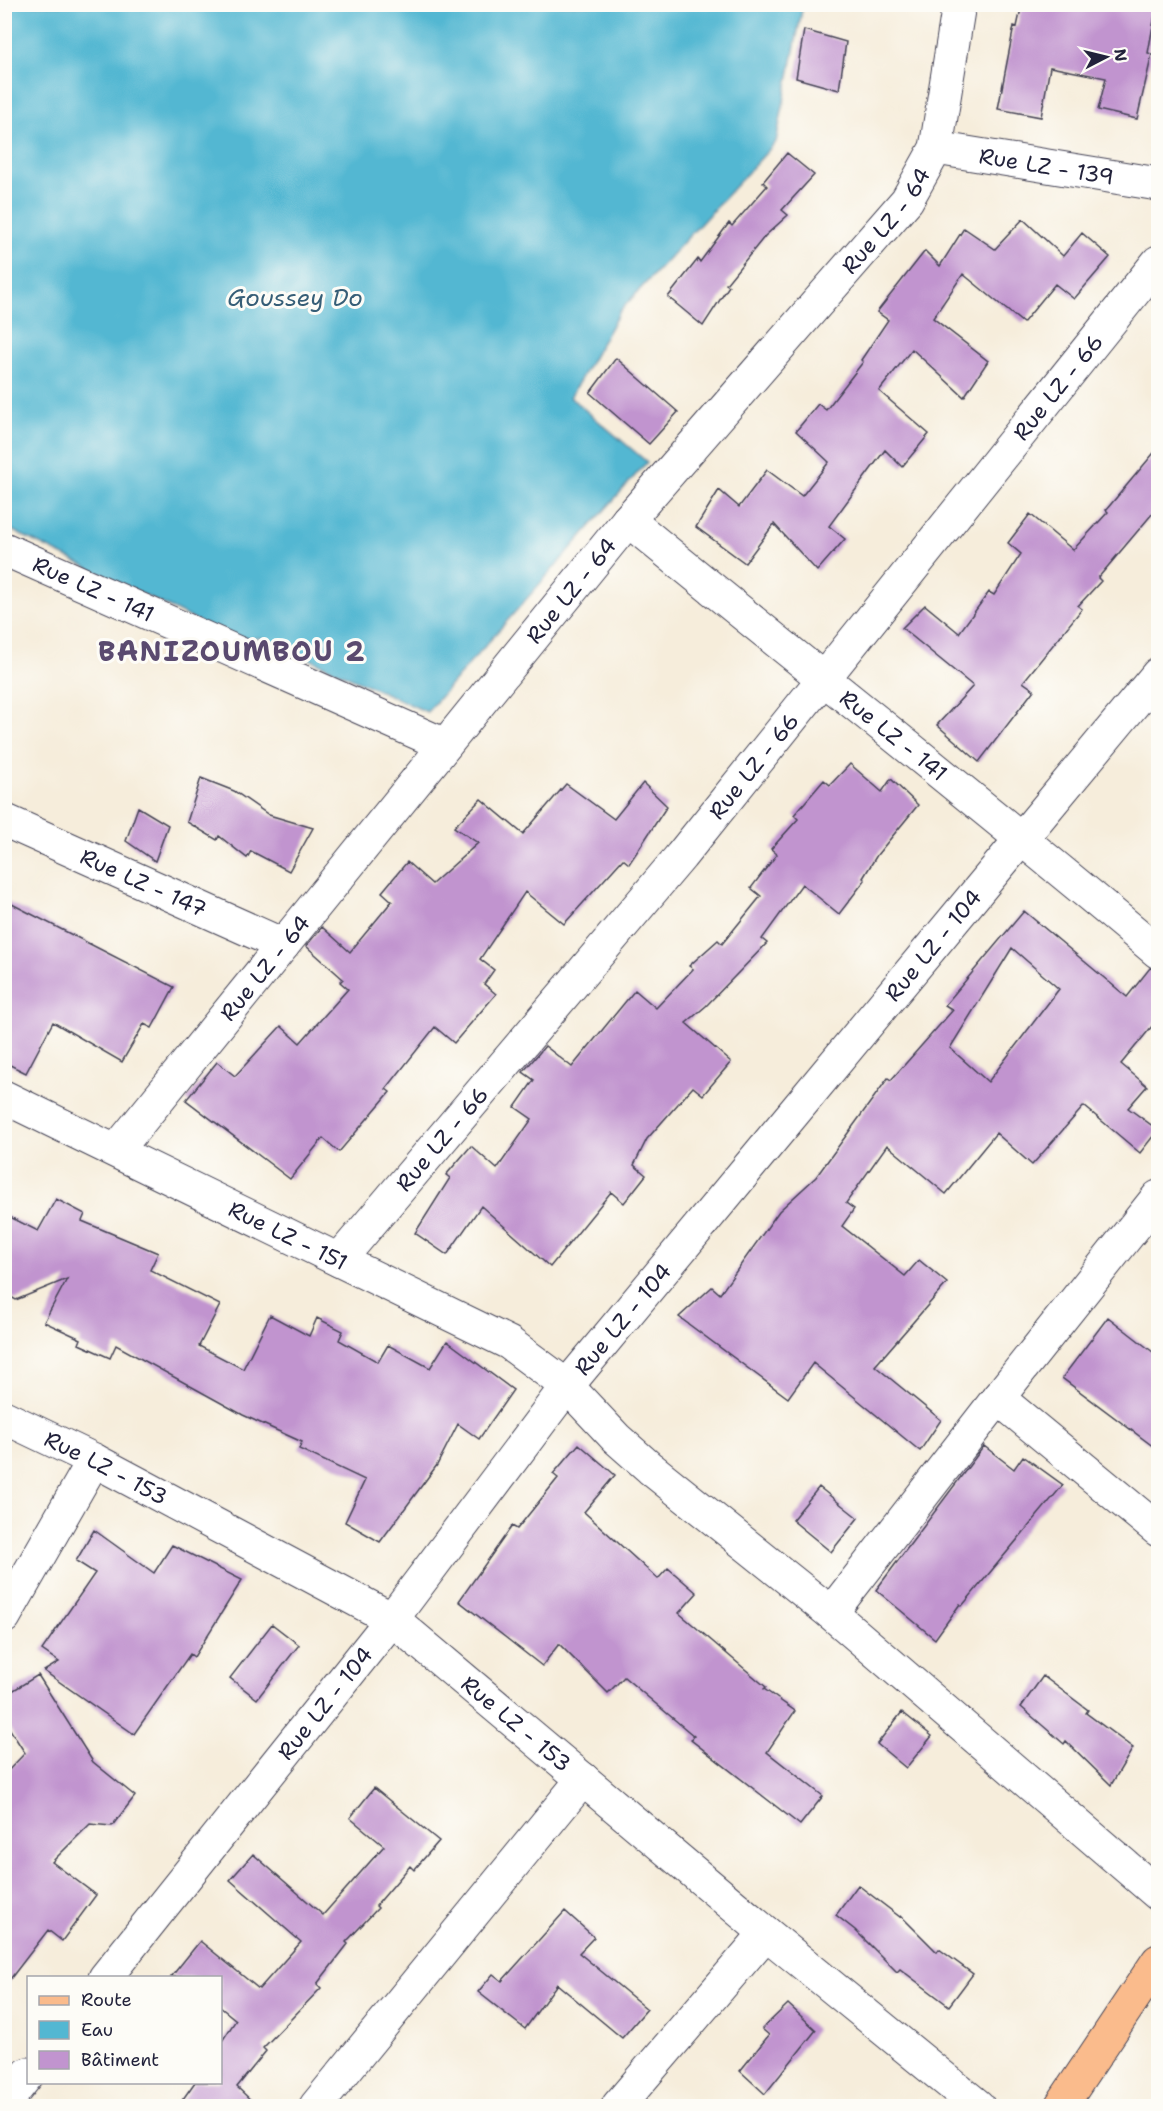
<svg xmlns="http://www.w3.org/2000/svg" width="1163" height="2111" viewBox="0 0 1163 2111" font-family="'Shantell Sans',sans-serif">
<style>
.water{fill:#53b7d2;stroke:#3a6c86;stroke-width:1.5}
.building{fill:#c194cf;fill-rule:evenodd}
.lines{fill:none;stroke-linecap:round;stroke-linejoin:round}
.minor-casing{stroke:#424053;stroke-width:35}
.major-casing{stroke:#424053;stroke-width:35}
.minor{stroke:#fff;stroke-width:33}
.major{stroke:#fabb8c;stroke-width:33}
.labels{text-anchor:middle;stroke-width:6;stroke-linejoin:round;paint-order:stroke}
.street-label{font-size:22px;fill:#22223b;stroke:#fdfcf7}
.water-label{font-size:24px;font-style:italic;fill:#365e77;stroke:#fdfcf7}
.district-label{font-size:28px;font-weight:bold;letter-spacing:1.5px;fill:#5a4a6f;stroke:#fdfcf7}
</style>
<rect width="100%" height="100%" fill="#fdfcf7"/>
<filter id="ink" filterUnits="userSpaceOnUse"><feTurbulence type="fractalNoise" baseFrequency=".0167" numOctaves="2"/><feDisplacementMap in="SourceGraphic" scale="12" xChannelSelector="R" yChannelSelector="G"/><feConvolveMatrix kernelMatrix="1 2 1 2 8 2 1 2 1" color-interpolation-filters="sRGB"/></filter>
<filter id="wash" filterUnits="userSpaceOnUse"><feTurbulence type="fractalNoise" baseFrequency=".008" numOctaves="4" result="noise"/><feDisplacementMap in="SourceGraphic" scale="24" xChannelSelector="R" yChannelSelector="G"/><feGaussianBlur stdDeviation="1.35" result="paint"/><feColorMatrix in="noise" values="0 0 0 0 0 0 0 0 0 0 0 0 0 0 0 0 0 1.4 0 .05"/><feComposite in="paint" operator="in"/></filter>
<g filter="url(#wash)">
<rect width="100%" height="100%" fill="#f6eddb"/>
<path class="water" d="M 4,5 L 803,5 L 776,142 L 620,311 L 570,397 L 647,462 L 427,712 L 263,638 L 234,639 L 5,527 Z"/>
<g id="blocks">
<path class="building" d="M 1022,4 L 1157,4 L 1148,53 L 1152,54 L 1137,119 L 1098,110 L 1106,78 L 1050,67 L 1041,117 L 998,109 L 1014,26 L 1017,27 Z
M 804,30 L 846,42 L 839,90 L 796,78 Z
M 787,153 L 814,175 L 782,210 L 788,215 L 765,236 L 726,284 L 729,286 L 703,326 L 668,297 L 698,259 L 700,262 L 729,223 L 732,226 L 767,186 L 763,182 Z
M 1023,219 L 1063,256 L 1082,233 L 1110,257 L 1074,299 L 1055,284 L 1023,323 L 963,274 L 933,318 L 988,361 L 964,397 L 912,349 L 879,391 L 929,434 L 902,467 L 885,450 L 829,526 L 845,539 L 817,571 L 774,524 L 745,563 L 696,527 L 719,490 L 739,507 L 767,470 L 802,496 L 829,462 L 796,431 L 818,404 L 826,410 L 863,362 L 861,360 L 888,320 L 877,312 L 925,251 L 940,266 L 964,228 L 995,249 Z
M 616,358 L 678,412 L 649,444 L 590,393 Z
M 1158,448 L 1158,507 L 1098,578 L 1101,581 L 1078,606 L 1082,609 L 1023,682 L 1034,690 L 979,762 L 937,725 L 973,686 L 902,628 L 925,605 L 959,633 L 989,592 L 994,595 L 1021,554 L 1008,543 L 1030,514 L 1073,550 L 1108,512 L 1106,510 Z
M 850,764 L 882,792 L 891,779 L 918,805 L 877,855 L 863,878 L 865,880 L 839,914 L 802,884 L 762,939 L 767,943 L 706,1006 L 686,1023 L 731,1062 L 703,1095 L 693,1087 L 647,1139 L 634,1165 L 646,1175 L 624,1203 L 611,1192 L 550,1267 L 481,1206 L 447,1255 L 415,1233 L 450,1178 L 446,1175 L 471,1146 L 497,1169 L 532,1119 L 515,1107 L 534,1080 L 523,1072 L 545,1046 L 572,1067 L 635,990 L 656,1008 L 693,969 L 689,966 L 718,940 L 722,944 L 761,896 L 751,888 L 777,854 L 771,849 L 798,819 L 794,815 L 824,780 L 830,785 Z
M 201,778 L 234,791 L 269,815 L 313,828 L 289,871 L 251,851 L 247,858 L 219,836 L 217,840 L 187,822 Z
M 643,783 L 667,806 L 629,864 L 623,859 L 564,924 L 525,892 L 480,959 L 494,970 L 484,984 L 496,994 L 454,1043 L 435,1027 L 386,1089 L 390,1092 L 339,1152 L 323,1138 L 290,1179 L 186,1100 L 217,1062 L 235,1076 L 281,1026 L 300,1043 L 348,989 L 340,982 L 343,979 L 306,946 L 322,927 L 350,952 L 392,901 L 382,892 L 407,862 L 432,884 L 478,843 L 454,827 L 481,799 L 523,834 L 566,784 L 614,819 Z
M 138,807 L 168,825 L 155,861 L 126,841 Z
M 4,900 L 174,987 L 152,1028 L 144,1024 L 122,1062 L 53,1022 L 26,1073 L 4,1062 Z
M 1024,911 L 1127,997 L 1150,968 L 1158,970 L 1158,1019 L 1121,1064 L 1147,1086 L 1128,1108 L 1158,1130 L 1140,1153 L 1084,1106 L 1032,1165 L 996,1133 L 946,1194 L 887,1145 L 846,1203 L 854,1209 L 842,1226 L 905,1276 L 919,1260 L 947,1283 L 875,1366 L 941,1420 L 920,1451 L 813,1363 L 788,1398 L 679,1317 L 712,1287 L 720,1294 L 779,1211 L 816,1177 L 888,1078 L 891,1080 L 953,1010 L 945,1005 ZM 1012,948 L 1059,989 L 988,1082 L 950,1048 Z
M 56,1199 L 85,1214 L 82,1221 L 158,1253 L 150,1270 L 220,1305 L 199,1346 L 243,1369 L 270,1315 L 309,1336 L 317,1318 L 343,1331 L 339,1340 L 378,1362 L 388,1345 L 430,1368 L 447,1341 L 513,1390 L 479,1439 L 458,1424 L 437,1465 L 380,1542 L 345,1522 L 365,1480 L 299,1449 L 302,1442 L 243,1415 L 116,1345 L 110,1358 L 79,1344 L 81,1339 L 44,1322 L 67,1279 L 16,1300 L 4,1293 L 4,1214 L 38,1231 Z
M 1108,1317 L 1158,1356 L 1158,1450 L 1062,1378 Z
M 579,1444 L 615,1475 L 584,1512 L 658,1579 L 668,1568 L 697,1593 L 679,1613 L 766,1687 L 764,1689 L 795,1711 L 767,1752 L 823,1796 L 800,1825 L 691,1740 L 694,1736 L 624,1677 L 608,1693 L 559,1644 L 542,1666 L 459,1601 L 512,1526 L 517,1529 L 558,1478 L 553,1474 Z
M 984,1446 L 1014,1469 L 1023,1456 L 1063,1485 L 962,1606 L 960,1604 L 935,1639 L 876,1590 Z
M 819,1487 L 858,1518 L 831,1552 L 792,1520 Z
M 94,1530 L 154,1573 L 172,1545 L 242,1580 L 194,1657 L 190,1654 L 134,1734 L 44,1671 L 59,1662 L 42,1650 L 95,1573 L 76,1561 Z
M 272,1624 L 299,1645 L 257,1699 L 230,1678 Z
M 38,1675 L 93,1762 L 135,1796 L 112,1826 L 90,1824 L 52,1862 L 96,1895 L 62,1941 L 48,1930 L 4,1987 L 4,1775 L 25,1753 L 4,1720 L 4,1696 Z
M 1043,1676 L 1088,1710 L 1086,1713 L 1133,1748 L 1111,1785 L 1066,1741 L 1064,1744 L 1021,1707 Z
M 902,1712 L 932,1736 L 906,1768 L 877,1744 Z
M 374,1788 L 439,1841 L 414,1870 L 410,1866 L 376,1906 L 378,1908 L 346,1942 L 348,1944 L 317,1984 L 321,1988 L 263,2048 L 266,2051 L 237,2087 L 257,2106 L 178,2106 L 195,2082 L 220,2082 L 220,2044 L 236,2020 L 220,2007 L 220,1977 L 171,1977 L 200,1941 L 259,1989 L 301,1942 L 230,1880 L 253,1854 L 323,1915 L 384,1846 L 350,1818 Z
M 858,1885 L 900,1917 L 901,1916 L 937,1952 L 939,1949 L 973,1974 L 949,2006 L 900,1969 L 897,1972 L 855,1930 L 836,1915 Z
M 565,1911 L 594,1937 L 579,1953 L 647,2009 L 622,2038 L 557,1984 L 525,2029 L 478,1992 L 493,1974 L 502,1981 Z
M 788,2004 L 816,2030 L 765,2094 L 740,2071 L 769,2035 L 762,2029 Z"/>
</g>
</g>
<g filter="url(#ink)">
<use href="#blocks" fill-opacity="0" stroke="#424053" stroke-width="1.5"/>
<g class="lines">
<g class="minor-casing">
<g id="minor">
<path id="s1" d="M 936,148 L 1158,184"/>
<path id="s2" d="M 628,520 C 804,665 984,805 1158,952"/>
<path id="s3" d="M 4,549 L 445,745"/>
<path id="s4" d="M 4,820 L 283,945"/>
<path id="s5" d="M 4,1097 L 509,1343 L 567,1386 L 616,1438 L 650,1468 L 831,1613 L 1158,1894"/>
<path id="s6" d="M 116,1151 L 628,520 L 907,200 L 936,148 L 959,4"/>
<path id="s7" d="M 339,1260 L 681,856 L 1158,262"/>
<path d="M 998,1398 L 1158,1530"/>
<path id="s8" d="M 4,1417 L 94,1460 L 392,1619 L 766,1933 L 978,2106"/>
<path d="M 831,1613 L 998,1398 L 1158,1197"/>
<path d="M 4,1617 L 94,1460"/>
<path id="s9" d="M 105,1978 L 392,1619 L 567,1386 L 1158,674"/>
<path d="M 4,2104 L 28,2074"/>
<path d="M 316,2106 L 583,1779"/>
<path d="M 618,2106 L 766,1933"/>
</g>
</g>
<g class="major-casing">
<path id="major" d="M 1061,2106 L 1158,1961"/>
</g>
<use href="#minor" class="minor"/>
<use href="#major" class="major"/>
</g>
</g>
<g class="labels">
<g class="street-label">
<text dy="8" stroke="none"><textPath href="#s1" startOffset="112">Rue LZ - 139</textPath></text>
<text dy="8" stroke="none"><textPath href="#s6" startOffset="1208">Rue LZ - 64</textPath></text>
<text dy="8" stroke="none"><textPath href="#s7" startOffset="1131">Rue LZ - 66</textPath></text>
<text dy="8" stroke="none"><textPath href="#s3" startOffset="98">Rue LZ - 141</textPath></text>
<text dy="8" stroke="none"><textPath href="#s6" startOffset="722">Rue LZ - 64</textPath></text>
<text dy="8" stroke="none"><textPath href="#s2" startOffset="342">Rue LZ - 141</textPath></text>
<text dy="8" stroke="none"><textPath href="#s7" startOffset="645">Rue LZ - 66</textPath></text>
<text dy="8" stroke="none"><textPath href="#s4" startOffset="153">Rue LZ - 147</textPath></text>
<text dy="8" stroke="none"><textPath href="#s9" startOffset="1324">Rue LZ - 104</textPath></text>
<text dy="8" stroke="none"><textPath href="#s6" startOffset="236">Rue LZ - 64</textPath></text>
<text dy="8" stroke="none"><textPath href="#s7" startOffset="159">Rue LZ - 66</textPath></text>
<text dy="8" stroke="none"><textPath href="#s5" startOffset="316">Rue LZ - 151</textPath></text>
<text dy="8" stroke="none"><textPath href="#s9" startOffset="838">Rue LZ - 104</textPath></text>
<text dy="8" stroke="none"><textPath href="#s8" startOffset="114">Rue LZ - 153</textPath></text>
<text dy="8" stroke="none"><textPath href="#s9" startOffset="352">Rue LZ - 104</textPath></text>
<text dy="8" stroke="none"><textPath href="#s8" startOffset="600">Rue LZ - 153</textPath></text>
</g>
<g class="water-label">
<text x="295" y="306">Goussey Do</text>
</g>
<g class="district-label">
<text x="232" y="661">BANIZOUMBOU 2</text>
</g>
</g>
<rect width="1163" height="2111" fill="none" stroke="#fdfcf7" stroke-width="24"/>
<rect x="27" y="1976" width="195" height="108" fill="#fdfcf7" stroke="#a5a5ac" stroke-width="1.5"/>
<rect x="39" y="1996" width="30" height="9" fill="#fabb8c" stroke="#a5a5ac" stroke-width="1.5"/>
<text x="81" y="2006" font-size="18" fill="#22223b">Route</text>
<rect x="39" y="2021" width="30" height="18" fill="#53b7d2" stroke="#a5a5ac" stroke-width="1.5"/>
<text x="81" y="2036" font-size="18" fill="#22223b">Eau</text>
<rect x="39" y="2051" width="30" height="18" fill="#c194cf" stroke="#a5a5ac" stroke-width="1.5"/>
<text x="81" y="2066" font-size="18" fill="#22223b">Bâtiment</text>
<g transform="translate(1106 57) rotate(83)" stroke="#fdfcf7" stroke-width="4.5" paint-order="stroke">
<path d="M0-4.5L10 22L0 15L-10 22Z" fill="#22223b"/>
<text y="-9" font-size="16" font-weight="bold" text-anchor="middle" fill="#22223b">N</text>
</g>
</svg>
